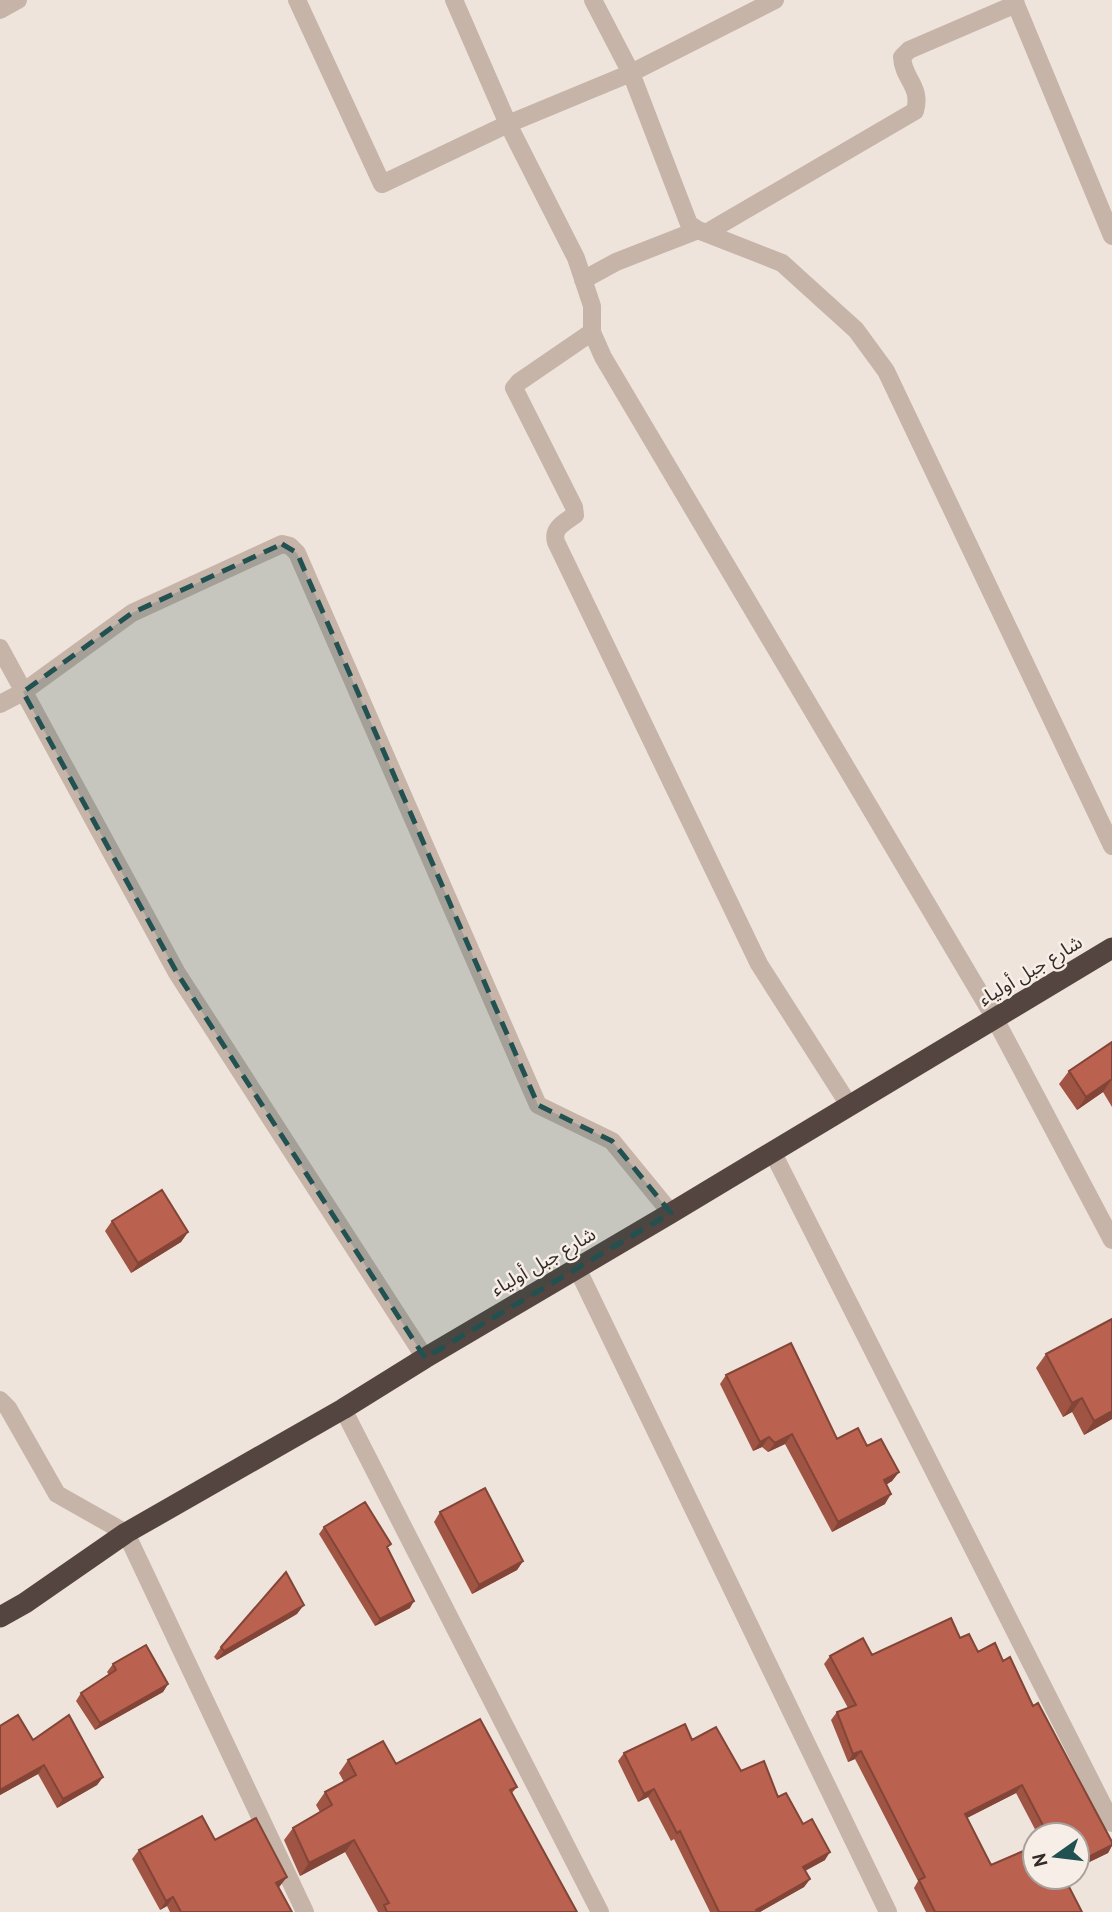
<svg xmlns="http://www.w3.org/2000/svg" width="1112" height="1912" viewBox="0 0 1112 1912" font-family="'PT Sans','Noto Sans Arabic',sans-serif">
<style>
.lines{fill:none;stroke-linecap:round;stroke-linejoin:round}
.street{stroke:#c6b4a9;stroke-width:18}
.highway{stroke:#544540;stroke-width:21}
.wall{fill:#a05444}
.shaded-wall{fill:#824537}
.building{fill:#ba624f;stroke:#824537;stroke-width:2}
.marked{fill:#225151;fill-opacity:0.2;stroke:#225151;stroke-width:5;stroke-dasharray:14 9;stroke-linejoin:round}
.labels{text-anchor:middle;stroke-width:5;stroke-linejoin:round;paint-order:stroke}
.street-label{font-size:19px;fill:#342b28;stroke:#f7efe7}
</style>
<rect width="100%" height="100%" fill="#efe4db"/>
<g class="lines">
<path class="street" d="M 297,0 L 382,184 L 508,124 L 631,73 L 775,0
M 454,0 L 508,124 L 576,258 L 592,306 L 592,332 L 603,357 L 994,1017 L 1112,1240
M 593,0 L 631,73 L 689,224 L 698,230 L 782,263 L 856,330 L 886,371 L 1112,846
M 1014,0 L 1112,236
M 0,10 L 18,0
M 706,233 L 915,111 C 922,86 903,79 902,57 L 909,50 L 1016,4
M 583,280 L 616,262 L 698,230
M 592,332 L 519,382 L 514,388 L 574,507 L 575,515 C 564,523 552,528 556,542 L 759,964 L 849,1105
M 0,648 L 177,973 L 425,1358
M 0,704 L 23,692 L 132,613 L 282,544 L 290,546 L 297,553 L 538,1105 L 612,1141 L 671,1213
M 772,1151 L 1112,1823
M 577,1268 L 888,1912
M 0,1400 L 8,1408 L 57,1494 L 126,1533 L 305,1912
M 343,1409 L 600,1912"/>
<path class="highway" d="M 0,1617 L 25,1603 L 126,1533 L 343,1409 L 425,1358 L 671,1213 L 1112,948"/>
</g>
<path class="wall" d="M 1112,1042 L 1112,1107 L 1103,1092 L 1077,1110 L 1059,1084 L 1069,1071 Z
M 112,1221 L 188,1232 L 181,1242 L 131,1273 L 105,1231 Z
M 1112,1319 L 1112,1419 L 1084,1435 L 1072,1412 L 1063,1417 L 1036,1368 L 1046,1354 Z
M 726,1375 L 837,1439 L 899,1472 L 892,1481 L 886,1485 L 885,1504 L 832,1532 L 785,1444 L 768,1452 L 762,1447 L 753,1451 L 720,1384 Z
M 440,1512 L 523,1561 L 517,1570 L 472,1594 L 434,1522 Z
M 324,1527 L 388,1549 L 410,1608 L 375,1626 L 319,1534 Z
M 297,1614 L 217,1660 L 214,1657 L 221,1647 Z
M 960,1638 L 978,1652 L 1003,1661 L 1033,1706 L 1112,1842 L 1112,1846 L 1108,1853 L 1077,1868 L 1077,1835 L 1038,1835 L 1016,1793 L 967,1818 L 991,1865 L 1082,1912 L 926,1912 L 914,1888 L 918,1881 L 855,1759 L 848,1762 L 831,1720 L 837,1712 L 848,1708 L 824,1664 L 830,1656 L 872,1655 Z
M 113,1664 L 168,1684 L 163,1692 L 95,1730 L 76,1701 L 81,1693 L 109,1675 L 107,1672 Z
M 0,1726 L 33,1740 L 103,1777 L 97,1785 L 57,1808 L 38,1774 L 0,1795 Z
M 692,1740 L 741,1771 L 778,1797 L 825,1860 L 805,1871 L 810,1879 L 804,1887 L 760,1912 L 710,1912 L 674,1839 L 671,1841 L 648,1797 L 638,1802 L 618,1761 L 624,1753 Z
M 348,1760 L 396,1764 L 517,1787 L 512,1793 L 577,1912 L 378,1912 L 345,1852 L 300,1876 L 284,1840 L 293,1828 L 320,1812 L 316,1805 L 325,1792 L 344,1782 L 339,1773 Z
M 215,1840 L 280,1886 L 279,1887 L 292,1912 L 170,1912 L 167,1906 L 160,1910 L 132,1859 L 139,1850 Z"/>
<path class="shaded-wall" d="M 1112,1079 L 1103,1092 L 1077,1110 L 1086,1097 Z
M 188,1232 L 181,1242 L 131,1273 L 138,1263 Z
M 1082,1398 L 1072,1412 L 1063,1417 L 1072,1403 Z
M 1112,1411 L 1112,1419 L 1084,1435 L 1094,1421 Z
M 792,1434 L 785,1444 L 768,1452 L 775,1443 Z
M 769,1437 L 762,1447 L 753,1451 L 760,1442 Z
M 899,1472 L 892,1481 L 877,1490 L 884,1480 Z
M 891,1494 L 885,1504 L 832,1532 L 838,1522 Z
M 523,1561 L 517,1570 L 472,1594 L 479,1585 Z
M 414,1601 L 410,1608 L 375,1626 L 380,1619 Z
M 304,1605 L 297,1614 L 217,1660 L 224,1651 Z
M 168,1684 L 163,1692 L 95,1730 L 100,1723 Z
M 861,1751 L 855,1759 L 848,1762 L 853,1754 Z
M 44,1765 L 38,1774 L 0,1795 L 0,1790 Z
M 103,1777 L 97,1785 L 57,1808 L 63,1799 Z
M 1022,1785 L 1016,1793 L 959,1822 L 965,1814 Z
M 654,1789 L 648,1797 L 638,1802 L 644,1794 Z
M 354,1840 L 345,1852 L 300,1876 L 309,1863 Z
M 1112,1845 L 1108,1853 L 1077,1868 L 1077,1863 Z
M 830,1852 L 825,1860 L 797,1875 L 803,1867 Z
M 287,1877 L 280,1886 L 270,1892 L 276,1883 Z
M 810,1879 L 804,1887 L 760,1912 L 754,1912 L 756,1910 Z
M 173,1897 L 167,1906 L 160,1910 L 166,1901 Z"/>
<path class="building" d="M 1112,1042 L 1112,1079 L 1086,1097 L 1069,1071 Z
M 162,1190 L 188,1232 L 138,1263 L 112,1221 Z
M 1112,1319 L 1112,1411 L 1094,1421 L 1082,1398 L 1072,1403 L 1046,1354 Z
M 791,1343 L 837,1439 L 858,1428 L 867,1446 L 881,1439 L 899,1472 L 884,1480 L 891,1494 L 838,1522 L 792,1434 L 775,1443 L 769,1437 L 760,1442 L 726,1375 Z
M 485,1488 L 523,1561 L 479,1585 L 440,1512 Z
M 365,1502 L 391,1544 L 387,1547 L 414,1601 L 380,1619 L 324,1527 Z
M 286,1572 L 304,1605 L 224,1651 L 221,1647 Z
M 951,1618 L 960,1638 L 969,1634 L 978,1652 L 995,1643 L 1003,1661 L 1010,1657 L 1033,1706 L 1038,1703 L 1112,1842 L 1112,1845 L 1077,1863 L 1077,1835 L 1048,1835 L 1022,1785 L 965,1814 L 991,1865 L 1035,1846 L 1035,1877 L 1064,1877 L 1082,1912 L 935,1912 L 919,1880 L 925,1877 L 861,1751 L 853,1754 L 837,1712 L 856,1705 L 830,1656 L 863,1638 L 872,1655 Z
M 146,1645 L 168,1684 L 100,1723 L 81,1693 L 116,1670 L 113,1664 Z
M 18,1715 L 33,1740 L 69,1715 L 103,1777 L 63,1799 L 44,1765 L 0,1790 L 0,1726 Z
M 480,1719 L 517,1787 L 510,1790 L 577,1912 L 387,1912 L 384,1905 L 389,1903 L 354,1840 L 309,1863 L 293,1828 L 332,1805 L 325,1792 L 356,1775 L 348,1760 L 383,1741 L 396,1764 Z
M 685,1724 L 692,1740 L 716,1727 L 741,1771 L 764,1761 L 778,1797 L 786,1793 L 803,1824 L 812,1819 L 830,1852 L 803,1867 L 810,1879 L 756,1910 L 757,1912 L 719,1912 L 680,1831 L 677,1833 L 654,1789 L 644,1794 L 624,1753 Z
M 202,1816 L 215,1840 L 256,1818 L 287,1877 L 276,1883 L 292,1912 L 181,1912 L 173,1897 L 166,1901 L 139,1850 Z"/>
<path class="marked" d="M 282,544 L 297,553 L 538,1105 L 612,1141 L 671,1213 L 425,1358 L 177,973 L 23,692 L 132,613 Z"/>
<g class="labels">
<g class="street-label">
<text transform="translate(1030 970) rotate(-31)" y="7">شارع جبل أولياء</text>
<text transform="translate(543 1261) rotate(-30)" y="7">شارع جبل أولياء</text>
</g>
</g>
<g transform="translate(1056 1856) rotate(256)"><circle r="33" fill="#f7efe7" stroke="#a9a19b" stroke-width="2"/>
<path d="M0-5L12 26L0 18L-12 26Z" fill="#225151"/>
<text y="-10" font-size="19" font-weight="bold" text-anchor="middle" fill="#342b28">N</text>
</g>
</svg>
